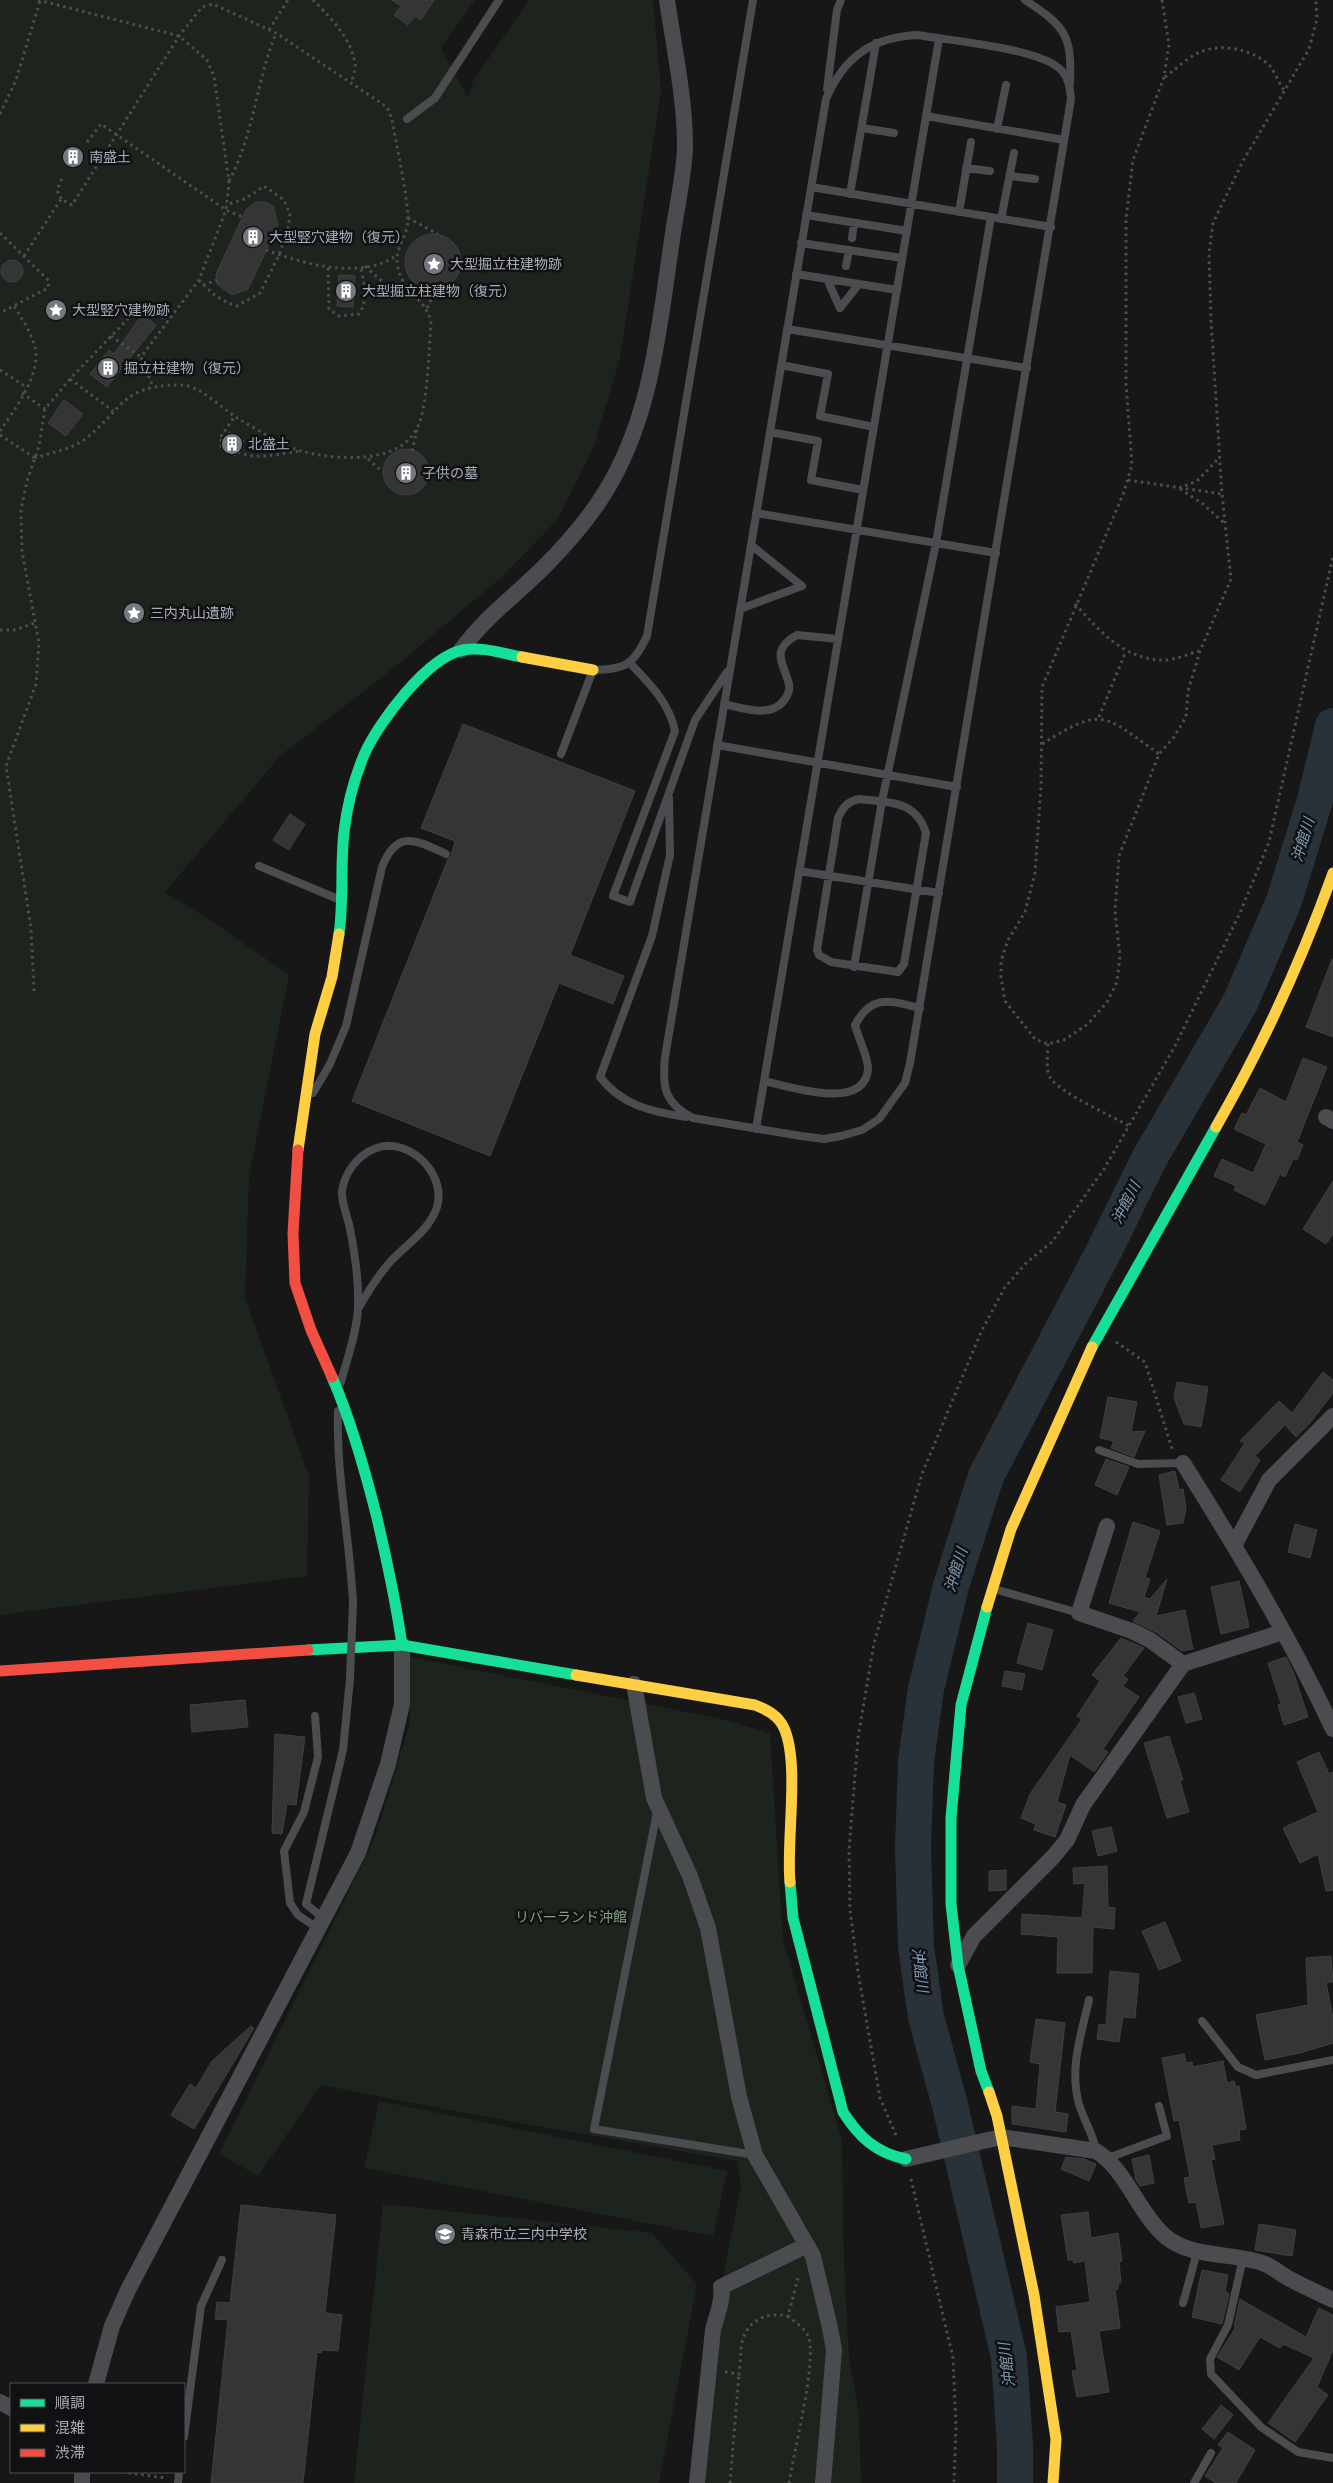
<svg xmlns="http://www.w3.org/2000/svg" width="1333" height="2483" viewBox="0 0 1333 2483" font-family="Poppins,'Noto Sans JP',sans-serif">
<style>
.green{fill:#1d241e}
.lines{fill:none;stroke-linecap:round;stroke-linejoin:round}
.river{stroke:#2a3239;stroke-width:36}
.building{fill:#353536;stroke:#3f4043}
.path{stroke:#4d4e52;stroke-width:3;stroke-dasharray:2.5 4;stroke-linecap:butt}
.lane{stroke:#4b4c50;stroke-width:8}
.street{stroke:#4b4c50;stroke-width:16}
.fast{stroke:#16e098;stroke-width:11}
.slow{stroke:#ffcf43;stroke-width:11}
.jam{stroke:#f24e42;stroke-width:11}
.lane-bridge{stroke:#4b4c50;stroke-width:8}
.labels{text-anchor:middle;stroke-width:5;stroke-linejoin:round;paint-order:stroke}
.poi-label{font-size:14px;fill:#a8adb8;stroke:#111113;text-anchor:start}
.park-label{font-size:14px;fill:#7fa381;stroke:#111113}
.water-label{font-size:15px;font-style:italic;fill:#7f9bb3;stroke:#111113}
</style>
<rect width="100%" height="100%" fill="#171717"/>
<path class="green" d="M 0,0 L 475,0 L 441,48 L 468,98 L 473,81 L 529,0 L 653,0 L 661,91 L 620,358 L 594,446 L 558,519 L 504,575 L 395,667 L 280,756 L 165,892 L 213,922 L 289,975 L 249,1177 L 245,1298 L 309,1476 L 307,1576 L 0,1615 Z
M 410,1657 L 726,1720 L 770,1733 L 783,1940 L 842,2141 L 844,2265 L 849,2357 L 859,2415 L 861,2483 L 705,2483 L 716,2313 L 741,2186 L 737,2161 L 481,2116 L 321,2085 L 258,2176 L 219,2154 L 375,1838 L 410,1723 Z
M 379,2101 L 727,2171 L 713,2236 L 364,2168 Z
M 383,2204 L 652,2233 L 697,2284 L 659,2483 L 354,2483 Z"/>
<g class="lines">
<path class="river" d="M 1015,2483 L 1015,2446 L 1009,2357 L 950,2105 L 926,2017 L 916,1947 L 913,1848 L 916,1762 L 926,1689 L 951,1586 L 986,1476 L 1104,1251 L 1149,1159 L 1240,1003 L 1284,901 L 1315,800 L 1333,726"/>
</g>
<path class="building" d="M 392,0 L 434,0 L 421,20 L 415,16 L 408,25 L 394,15 L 401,6 Z
M 255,202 L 266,202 L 273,206 L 278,225 L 248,289 L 232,295 L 217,284 L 216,274 L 246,210 Z
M405 262a28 28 0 1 1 56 0a28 28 0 1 1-56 0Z
M1 271a11 11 0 1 1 22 0a11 11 0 1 1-22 0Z
M 339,275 L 355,276 L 353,307 L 337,306 Z
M 142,315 L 156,325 L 107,387 L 90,374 L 109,350 L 114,354 Z
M 64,400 L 83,414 L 66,436 L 48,423 Z
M 229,432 L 244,441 L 235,456 L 219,446 Z
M383 472a23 23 0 1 1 46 0a23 23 0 1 1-46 0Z
M 463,724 L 635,791 L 570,955 L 624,976 L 613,1004 L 559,983 L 490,1156 L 352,1101 L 448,859 L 451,856 L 455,841 L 421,828 Z
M 290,814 L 305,824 L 289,850 L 273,840 Z
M 1332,959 L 1333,959 L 1333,1037 L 1306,1027 Z
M 1303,1058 L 1327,1067 L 1297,1142 L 1303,1145 L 1297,1160 L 1293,1159 L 1285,1177 L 1280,1174 L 1265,1205 L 1234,1190 L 1236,1186 L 1214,1176 L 1222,1159 L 1253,1173 L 1266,1144 L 1234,1129 L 1242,1113 L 1246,1115 L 1260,1088 L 1286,1102 Z
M 1333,1181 L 1333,1234 L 1326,1244 L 1303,1229 Z
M 1323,1372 L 1333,1380 L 1333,1393 L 1310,1423 L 1296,1437 L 1285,1425 L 1255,1456 L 1260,1460 L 1240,1492 L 1221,1480 L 1245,1443 L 1240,1441 L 1279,1401 L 1292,1413 Z
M 1177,1382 L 1208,1387 L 1201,1427 L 1184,1424 L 1174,1398 Z
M 1108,1397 L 1137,1402 L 1131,1432 L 1145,1431 L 1134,1457 L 1111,1448 L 1114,1441 L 1100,1438 Z
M 1106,1459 L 1129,1467 L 1117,1495 L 1095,1485 Z
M 1175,1471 L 1179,1490 L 1183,1489 L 1186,1509 L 1183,1523 L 1167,1525 L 1159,1475 Z
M 1133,1522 L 1160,1531 L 1145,1578 L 1150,1579 L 1144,1597 L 1150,1599 L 1167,1579 L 1156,1616 L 1185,1610 L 1193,1649 L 1182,1651 L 1156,1632 L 1133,1621 L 1140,1612 L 1109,1603 Z
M 1295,1524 L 1317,1530 L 1310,1558 L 1288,1552 Z
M 1239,1581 L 1249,1627 L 1221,1634 L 1211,1587 Z
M 1028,1623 L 1053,1630 L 1042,1670 L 1017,1663 Z
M 1121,1638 L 1144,1648 L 1123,1676 L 1128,1679 L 1123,1686 L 1139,1697 L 1103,1749 L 1108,1752 L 1094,1772 L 1070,1755 L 1057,1802 L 1066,1805 L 1055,1837 L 1034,1830 L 1036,1824 L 1021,1818 L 1030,1794 L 1082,1719 L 1077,1716 L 1100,1681 L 1092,1675 Z
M 1286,1657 L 1294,1674 L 1308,1717 L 1284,1725 L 1278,1705 L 1281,1704 L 1268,1663 Z
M 1005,1671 L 1025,1674 L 1022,1690 L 1002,1686 Z
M 1194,1693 L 1202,1719 L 1186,1723 L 1178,1697 Z
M 245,1700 L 248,1727 L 192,1732 L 190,1705 Z
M 275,1734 L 305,1737 L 296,1805 L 287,1804 L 282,1834 L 272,1833 Z
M 1169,1736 L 1183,1780 L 1180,1781 L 1189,1812 L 1167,1818 L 1144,1743 Z
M 1319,1752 L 1329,1774 L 1333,1772 L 1333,1890 L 1326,1891 L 1318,1854 L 1300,1863 L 1283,1828 L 1318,1812 L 1297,1762 Z
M 1111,1827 L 1117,1851 L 1098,1856 L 1092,1831 Z
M 1107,1866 L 1108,1907 L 1115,1908 L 1114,1929 L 1093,1927 L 1092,1973 L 1057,1973 L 1058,1937 L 1021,1934 L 1022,1914 L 1082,1918 L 1085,1883 L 1074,1884 L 1073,1868 Z
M 1006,1870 L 1006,1890 L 989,1891 L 989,1871 Z
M 1165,1922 L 1181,1961 L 1159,1970 L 1142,1931 Z
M 1331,1956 L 1333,1982 L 1326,1982 L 1333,2018 L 1333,2043 L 1300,2053 L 1265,2060 L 1256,2015 L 1308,2005 L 1306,1958 Z
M 1110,1971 L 1139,1974 L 1135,2018 L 1123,2017 L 1119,2042 L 1097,2039 L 1099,2024 L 1106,2025 Z
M 1036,2019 L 1065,2023 L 1055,2112 L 1068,2114 L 1066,2132 L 1012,2124 L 1012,2106 L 1036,2109 L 1040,2064 L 1030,2062 Z
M 251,2026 L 254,2028 L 194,2129 L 171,2115 L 190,2084 L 196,2088 L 212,2061 Z
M 1184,2054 L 1186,2063 L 1192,2062 L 1193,2067 L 1223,2061 L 1227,2083 L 1234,2081 L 1236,2087 L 1239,2086 L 1246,2129 L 1239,2130 L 1240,2140 L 1212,2145 L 1215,2159 L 1211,2160 L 1224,2224 L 1201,2228 L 1196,2202 L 1189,2203 L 1184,2178 L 1190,2177 L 1179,2120 L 1174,2121 L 1162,2058 Z
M 1149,2155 L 1154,2183 L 1140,2186 L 1136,2180 L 1132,2159 Z
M 1066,2157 L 1084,2159 L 1096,2164 L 1089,2181 L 1061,2169 Z
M 241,2205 L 336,2215 L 325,2313 L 342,2315 L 338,2351 L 321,2350 L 321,2353 L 317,2352 L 303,2483 L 211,2483 L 228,2320 L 215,2319 L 217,2302 L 230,2303 Z
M 1088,2212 L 1091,2238 L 1118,2233 L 1122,2261 L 1119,2262 L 1121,2283 L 1118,2283 L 1118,2289 L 1115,2289 L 1120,2328 L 1099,2331 L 1109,2392 L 1077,2397 L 1072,2371 L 1077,2370 L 1071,2331 L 1059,2332 L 1056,2307 L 1090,2302 L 1085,2261 L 1074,2263 L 1073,2260 L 1068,2260 L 1061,2215 Z
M 1259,2224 L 1296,2230 L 1292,2256 L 1255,2250 Z
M 1202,2270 L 1228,2275 L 1225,2291 L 1229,2294 L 1222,2324 L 1192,2317 Z
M 1240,2299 L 1306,2337 L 1319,2308 L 1333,2315 L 1333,2350 L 1317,2387 L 1328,2395 L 1295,2442 L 1268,2423 L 1314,2358 L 1283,2344 L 1280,2348 L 1260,2337 L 1239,2370 L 1217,2357 L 1236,2327 L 1234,2326 Z
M 1221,2405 L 1233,2415 L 1214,2439 L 1202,2429 Z
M 1228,2432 L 1255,2450 L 1236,2483 L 1216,2483 L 1205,2476 L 1223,2448 L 1218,2445 Z"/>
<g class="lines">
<path class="path" d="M 38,0 L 179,36 L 207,60 L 214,76 L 229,182 L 226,210 L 199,280 L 141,357 L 153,387
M 313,0 C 330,17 353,40 355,65 C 356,71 352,78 351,84
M 1162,0 L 1169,45 L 1164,77 L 1133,160 L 1126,219 L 1126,383 L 1132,465 L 1124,492 L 1042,687 L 1041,786 L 1035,873 L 1025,912 L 1008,940 L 1001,961 L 1001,977 L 1005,1001 L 1035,1039 L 1048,1044 L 1064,1040 L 1088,1024 L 1107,1002 L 1117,982 L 1120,956 L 1115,911 L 1119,856 L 1159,754 L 1174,737 L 1186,717 L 1188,691 L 1200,651 L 1231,579 L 1222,494 L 1211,320 L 1209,254 L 1213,223 L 1243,161 L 1309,49 L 1317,19 L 1316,0
M 269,30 L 288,0
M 1165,77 C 1176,69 1188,57 1200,52 C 1222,43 1253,49 1270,66 C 1275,73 1279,83 1284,90
M 0,114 L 16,80 L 40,1
M 87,142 L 101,124 L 226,210 L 243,217
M 229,181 C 254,135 256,82 276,33
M 61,199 L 57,190 L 63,176
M 408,218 L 438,234
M 0,233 L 49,281 L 48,288 L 0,313
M 266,250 C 304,264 359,280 396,256
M 24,256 L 61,199 L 72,205 L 179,36 L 202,7 L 213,4 L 276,33 L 387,107 L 392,119 C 397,151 406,185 408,217 C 409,236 393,248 398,268 C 403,292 424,297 431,321 C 429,348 428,404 418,426 C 400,466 335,460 301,451 C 279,444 257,429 237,418 C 220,407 199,384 179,385 C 121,385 123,410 85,439 C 70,450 52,452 35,458
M 365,266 C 384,283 394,295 420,298
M 328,268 L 329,309 L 339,316 L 359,314 C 369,299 364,282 360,266
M 199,280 C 210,292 220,301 237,306 L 260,293 L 279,255 L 288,228 L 290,214 L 284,200 L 264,186 L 245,199 L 226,205
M 203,285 L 217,280
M 427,308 L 436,290
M 111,336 L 141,357
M 0,370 L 26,387
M 70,379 L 113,411
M 22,393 L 45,409
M 0,431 C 15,408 41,376 35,347 C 31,332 22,319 14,306
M 0,435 L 35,458
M 222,441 L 219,439 L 235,416
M 412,451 L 417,430
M 238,452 C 255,461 282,453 301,451
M 368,459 L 383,472
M 1128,480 L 1222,494
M 1179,488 L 1197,481 L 1219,458
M 1180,489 L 1203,504 L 1224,523
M 1075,604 C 1100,631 1122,658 1161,660 C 1173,661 1188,654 1199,651
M 0,630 L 14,630 L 35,623
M 1099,717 L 1126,651
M 1042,744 C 1103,706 1103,714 1159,754
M 34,991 L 31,928 L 6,766 L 36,684 L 39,643 L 22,551 L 21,510 L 27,481 L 39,446 L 45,409 L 70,379 L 142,304 L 168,322
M 1048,1044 C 1048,1054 1045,1071 1051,1079 C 1064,1095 1110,1115 1129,1126
M 1116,1342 L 1145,1362 L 1172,1449
M 896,2135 L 880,2098 L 858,1972 L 850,1910 L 849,1850 L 858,1738 L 874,1643 L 922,1474 L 981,1332 L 1005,1287 L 1027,1262 L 1052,1242 L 1104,1169 L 1175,1046 L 1240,913 L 1269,842 L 1333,556
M 911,2179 L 953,2358 L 956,2427 L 954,2483
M 725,2372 L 739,2374 C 741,2363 740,2352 742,2342 C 748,2319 767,2312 788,2316
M 122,2472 L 166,2478
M 730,2483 L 739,2374
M 789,2483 C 794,2450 816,2367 809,2338 C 806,2329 795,2322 788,2316 L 798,2278"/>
<path class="lane" d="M 1025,0 C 1066,27 1072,35 1070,84
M 918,35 C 951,41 1042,48 1062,71 C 1069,79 1070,89 1071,99 L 910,1063 L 905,1083 L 879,1119 L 862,1130 L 841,1136 L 824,1139 L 801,1136 L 693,1118 C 664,1103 662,1087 665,1057 L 826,99 C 844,57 872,37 918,35 Z
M 827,89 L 837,10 L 841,0
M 926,116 L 1064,140
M 407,119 L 435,98 L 499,0
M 862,128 L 894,133
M 997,129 L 1006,85
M 966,168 L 990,171
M 1010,176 L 1035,179
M 811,187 L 1051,227
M 850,194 L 876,43
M 959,212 L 971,142
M 806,215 L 907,231
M 1001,219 L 1014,153
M 852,238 L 854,223
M 801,243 L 902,258
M 846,266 L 849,250
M 796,274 L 897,290
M 827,279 L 840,308 L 859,284
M 787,329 L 1027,368
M 781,365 L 828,374 L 820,416 L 874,427
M 770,432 L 818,441 L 811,480 L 863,490
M 756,513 L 996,553
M 740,609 L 802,586 L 751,545
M 629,662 C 649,683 669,702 675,731 L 613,896 L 630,902 L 695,720 L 727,672
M 724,704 C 743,708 772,719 785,699 C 788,695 790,689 789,684 C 783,662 770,650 797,635 L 838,639
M 717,745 L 957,787
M 561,754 L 593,670 C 625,669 633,666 647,636 L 753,0
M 669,798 L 670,855 L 652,936 L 600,1077 C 621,1105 652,1112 686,1117
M 859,799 C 888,802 916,800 926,833 L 904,964 L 898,972 L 831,962 L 819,955 L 817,950 L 838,818 C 843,807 847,802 859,799 Z
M 259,866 L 338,899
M 799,871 L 939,893
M 854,967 L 882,801 L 936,543 L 991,217
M 764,1081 C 789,1086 863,1112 868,1070 C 869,1058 858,1038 855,1025 C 872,993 890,1001 920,1008
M 313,1093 L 330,1064 L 346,1026 L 382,867 C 397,829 416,840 446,854
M 756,1129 L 939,39
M 341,1382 C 347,1359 357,1332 358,1308 C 359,1282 355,1254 350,1229 C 348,1217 341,1203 342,1191 C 346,1164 373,1138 402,1148 C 430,1158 449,1190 432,1218 C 422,1236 403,1247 390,1262 C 378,1276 367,1293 358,1309
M 338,1411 C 336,1475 350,1539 353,1603
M 1099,1450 L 1138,1464 L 1183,1463
M 994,1589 L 1079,1613
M 315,1716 L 318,1757 L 304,1812 L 284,1851 L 290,1903 L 298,1915 L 317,1928
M 657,1812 L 594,2129 L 755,2155
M 323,1918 L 306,1904 L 343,1750 L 350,1679
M 1089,2000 C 1081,2035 1069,2069 1079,2104 C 1084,2121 1093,2133 1096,2151
M 1202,2021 L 1238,2067 L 1256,2075 L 1333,2060
M 1108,2158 L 1167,2136 L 1159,2106
M 1243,2258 L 1228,2325 L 1210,2359 L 1211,2374 L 1261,2427 L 1298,2452 L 1333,2458
M 1183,2303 L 1197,2252
M 184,2437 L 201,2306 L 222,2260
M 178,2483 L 179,2472
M 1194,2483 L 1211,2453"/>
<path class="street" d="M 461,650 C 484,618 516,595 544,567 C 566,545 587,521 604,494 C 652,418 659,327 672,240 C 676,210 684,177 685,147 C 685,98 674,48 667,0
M 1326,1117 L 1333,1121
M 1183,1463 C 1237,1549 1290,1637 1333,1729
M 1107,1526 L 1079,1613 L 1132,1631 L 1150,1640 L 1183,1664 L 1283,1632
M 1235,1544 L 1269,1480 L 1333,1416
M 634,1684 L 654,1798 L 690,1876 L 708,1928 L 739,2097 L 755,2155 L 813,2256 L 830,2328 L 834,2350 L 823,2483
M 958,1965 L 974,1936 L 1053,1857 L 1067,1840 L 1083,1805 L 1183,1664
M 906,2159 L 1001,2137 L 1096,2151 C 1126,2169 1138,2213 1166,2237 C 1193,2259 1234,2252 1265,2264 C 1273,2267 1280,2274 1288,2278 C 1303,2286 1318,2293 1333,2300
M 96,2384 L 112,2326 L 128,2290 L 358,1853 L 388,1764 L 402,1704 L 402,1645
M 0,2402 L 11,2408
M 82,2472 L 82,2483
M 697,2483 L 713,2330 C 716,2316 724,2301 721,2287 L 807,2245"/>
<path class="fast" d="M 339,934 C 344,900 340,866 344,832 C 347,806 354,779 364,755 C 378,723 427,657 463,650 C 482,646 504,654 522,657
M 1092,1347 L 1216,1127
M 332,1377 C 352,1423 365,1470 377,1518 C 387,1561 396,1602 402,1645
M 987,1607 L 961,1705 L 951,1818 L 951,1904 L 958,1965 L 981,2071 L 989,2092
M 308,1650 L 402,1645 L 576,1675
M 790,1882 L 793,1918 L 843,2112 C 859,2137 876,2153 906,2159"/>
<path class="slow" d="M 522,657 L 593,670
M 1216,1127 C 1263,1045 1301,962 1333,873
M 298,1150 L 315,1034 L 332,977 L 339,934
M 987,1607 L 1011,1529 L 1092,1347
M 576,1675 L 755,1705 C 767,1710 778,1715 784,1728 C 800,1764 786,1840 790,1882
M 989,2092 L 997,2116 L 1034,2295 L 1056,2439 L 1053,2483"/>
<path class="jam" d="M 298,1150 L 293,1233 L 295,1283 L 311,1330 L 332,1377
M 0,1671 L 308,1650"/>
<path class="lane-bridge" d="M 350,1679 L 353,1603"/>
</g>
<defs>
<g id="building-disc" transform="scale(1.125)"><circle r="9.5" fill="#757880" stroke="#111113"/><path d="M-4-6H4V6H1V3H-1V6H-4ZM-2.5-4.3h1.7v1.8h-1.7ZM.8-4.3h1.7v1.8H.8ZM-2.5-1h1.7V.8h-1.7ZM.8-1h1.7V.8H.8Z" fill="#fff"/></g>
<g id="sight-disc" transform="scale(1.125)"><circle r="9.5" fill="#757880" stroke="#111113"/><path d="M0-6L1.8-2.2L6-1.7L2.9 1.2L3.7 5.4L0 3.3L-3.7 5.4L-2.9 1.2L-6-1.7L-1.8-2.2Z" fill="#fff"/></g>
<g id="school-disc" transform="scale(1.125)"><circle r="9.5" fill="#757880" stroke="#111113"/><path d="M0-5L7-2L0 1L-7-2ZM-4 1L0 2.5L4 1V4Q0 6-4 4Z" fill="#fff"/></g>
</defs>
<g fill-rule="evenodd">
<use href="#building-disc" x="73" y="157"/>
<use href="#building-disc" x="253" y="237"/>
<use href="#sight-disc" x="434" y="264"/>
<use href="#building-disc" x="346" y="291"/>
<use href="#sight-disc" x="56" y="310"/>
<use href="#building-disc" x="108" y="368"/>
<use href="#building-disc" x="232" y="444"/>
<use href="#building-disc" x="406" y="473"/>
<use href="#sight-disc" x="134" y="613"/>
<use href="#school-disc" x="445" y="2234"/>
</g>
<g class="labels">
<g class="poi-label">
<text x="89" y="162">南盛土</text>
<text x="269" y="242">大型竪穴建物（復元）</text>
<text x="450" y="269">大型掘立柱建物跡</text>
<text x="362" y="296">大型掘立柱建物（復元）</text>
<text x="72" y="315">大型竪穴建物跡</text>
<text x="124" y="373">掘立柱建物（復元）</text>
<text x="248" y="449">北盛土</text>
<text x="422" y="478">子供の墓</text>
<text x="150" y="618">三内丸山遺跡</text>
<text x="461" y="2239">青森市立三内中学校</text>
</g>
<g class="park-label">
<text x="571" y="1922">リバーランド沖館</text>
</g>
<g class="water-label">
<text transform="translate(1303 840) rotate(-73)" y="5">沖館川</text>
<text transform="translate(1126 1203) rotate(-63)" y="5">沖館川</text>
<text transform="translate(956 1570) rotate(-73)" y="5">沖館川</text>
<text transform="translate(920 1970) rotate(83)" y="5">沖館川</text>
<text transform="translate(1007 2365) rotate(-97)" y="5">沖館川</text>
</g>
</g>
<rect x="10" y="2383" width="175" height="90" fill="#111113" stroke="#4d4f55"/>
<rect x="20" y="2399" width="25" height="8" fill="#16e098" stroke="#4d4f55"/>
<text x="55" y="2408" font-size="15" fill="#a8adb8">順調</text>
<rect x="20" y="2424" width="25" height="8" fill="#ffcf43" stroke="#4d4f55"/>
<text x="55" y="2433" font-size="15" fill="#a8adb8">混雑</text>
<rect x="20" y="2449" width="25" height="8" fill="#f24e42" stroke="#4d4f55"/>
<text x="55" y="2458" font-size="15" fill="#a8adb8">渋滞</text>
</svg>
